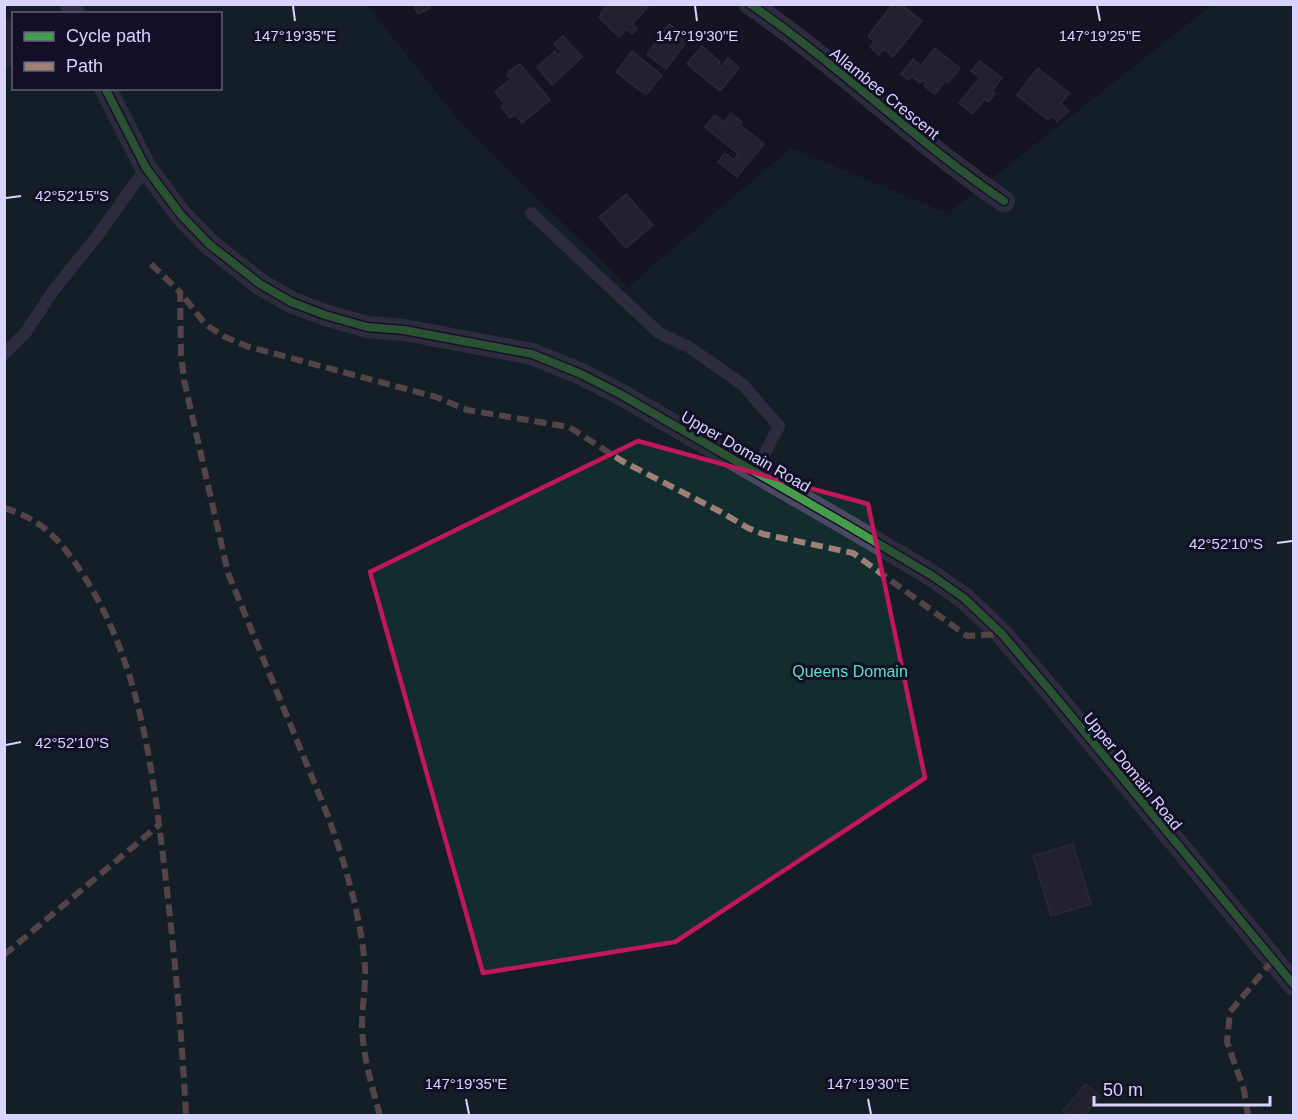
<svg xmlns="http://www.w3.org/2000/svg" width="1298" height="1120" viewBox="0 0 1298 1120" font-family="Arial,sans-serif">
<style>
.green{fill:#132c2d;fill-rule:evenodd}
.building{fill:#343243;stroke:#433f54;stroke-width:1.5}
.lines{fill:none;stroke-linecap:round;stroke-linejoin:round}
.service{stroke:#4a4962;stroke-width:12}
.minor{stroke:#4a4962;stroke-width:22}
.quiet{stroke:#9e8076;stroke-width:6;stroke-dasharray:12 6;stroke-linecap:butt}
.cycleway-casing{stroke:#130f26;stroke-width:11}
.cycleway{stroke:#469c4c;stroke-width:8}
.marked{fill:none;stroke:#c2185b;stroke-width:4.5;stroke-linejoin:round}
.ticks{fill:none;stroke:#d9d4ff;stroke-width:2}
.labels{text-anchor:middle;stroke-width:6;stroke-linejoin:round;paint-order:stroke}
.street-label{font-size:16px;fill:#d9d4ff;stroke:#130f26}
.park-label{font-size:16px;fill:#5fe0c0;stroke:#130f26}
.ticks-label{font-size:15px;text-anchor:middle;fill:#d9d4ff;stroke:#130f26;stroke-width:6;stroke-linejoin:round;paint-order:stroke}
</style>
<rect width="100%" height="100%" fill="#161421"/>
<path class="green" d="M 5,5 L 367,5 L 459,121 L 628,287 L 791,148 L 949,214 L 957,206 L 1212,5 L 1293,5 L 1293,1115 L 5,1116 ZM 14,14 L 220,14 L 220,88 L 14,88 Z"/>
<path class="building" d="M 413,4 L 428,4 L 430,8 L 418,14 Z
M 607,4 L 645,4 L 648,7 L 632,24 L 637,29 L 632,34 L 626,29 L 619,37 L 599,17 Z
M 893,4 L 900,4 L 922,21 L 893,57 L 884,49 L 879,55 L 870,47 L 874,42 L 868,36 Z
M 14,20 L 14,65 L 5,66 L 4,21 Z
M 669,24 L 689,39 L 666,69 L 647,54 Z
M 563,36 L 582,57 L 552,85 L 537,67 L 555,51 L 558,55 L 561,52 L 554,44 Z
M 702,46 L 720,62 L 718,65 L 721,67 L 728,58 L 739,68 L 720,91 L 687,64 Z
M 935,48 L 960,68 L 948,83 L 945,81 L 935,94 L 924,86 L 926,83 L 922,80 L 920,83 L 912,76 L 909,80 L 901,74 L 913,59 L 921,66 Z
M 632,51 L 662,75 L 646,95 L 616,72 Z
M 980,61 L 1002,78 L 992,91 L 995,94 L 988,102 L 985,99 L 972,114 L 959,103 L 980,78 L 971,71 Z
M 520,64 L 550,100 L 522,123 L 515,115 L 510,118 L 501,107 L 505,104 L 495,92 L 511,79 L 507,75 L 509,71 Z
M 1038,68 L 1069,93 L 1061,103 L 1069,111 L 1057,121 L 1051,116 L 1048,120 L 1017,95 Z
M 731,113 L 742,122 L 740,125 L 764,144 L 737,177 L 718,162 L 725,153 L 734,160 L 738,154 L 705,127 L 715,115 L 724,122 Z
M 626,194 L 653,225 L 626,248 L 599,217 Z
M 1073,844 L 1091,904 L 1051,916 L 1033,856 Z
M 1086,1084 L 1100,1096 L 1084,1116 L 1068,1116 L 1063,1111 Z"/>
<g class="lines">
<path class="service" d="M 531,213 L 659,333 L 689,347 L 743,385 L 779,426 L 755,472
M 4,354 L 26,332 L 53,291 L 98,235 L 146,168"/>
<path class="minor" d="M 71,4 L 74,14
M 750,4 C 839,65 915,141 1004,201
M 105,88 L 146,168 L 181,215 L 209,244 L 260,284 L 291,302 L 325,315 L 367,327 L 404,330 L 532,354 L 581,374 L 620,394 L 847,525 L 931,575 L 964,598 L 1002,634 L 1053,694 L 1294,985"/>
<path class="quiet" d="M 151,264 L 180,292
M 4,508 C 42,519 61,541 82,573 C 142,665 153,774 166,881 C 175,959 182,1037 186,1116
M 4,955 L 159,825
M 380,1116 C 372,1086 363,1057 362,1026 C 362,1006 366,987 365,967 C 361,916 345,864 328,816 L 228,573 L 184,380 L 181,354 L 180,292 L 205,324 L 223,336 L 246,346 L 436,397 L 467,410 L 569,427 L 622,461 L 721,512 L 748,528 L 763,534 L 853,553 L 967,636 L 1002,634
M 1248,1116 L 1244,1090 L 1227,1042 L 1230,1012 L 1273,960"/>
<g class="cycleway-casing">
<path id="cycleway" d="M 750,4 C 839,65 915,141 1004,201
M 105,88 L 146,168 L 181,215 L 209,244 L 260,284 L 291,302 L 325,315 L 367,327 L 404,330 L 532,354 L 581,374 L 620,394 L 847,525 L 931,575 L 964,598 L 1002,634 L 1053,694 L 1294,985"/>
</g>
<use href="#cycleway" class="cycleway"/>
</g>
<path d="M0 0H1298V1120H0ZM 638,441 L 868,504 L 925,778 L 675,942 L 483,973 L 370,572 Z" fill="#161421" fill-opacity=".55" fill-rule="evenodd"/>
<path class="marked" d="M 638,441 L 868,504 L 925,778 L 675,942 L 483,973 L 370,572 Z"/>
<path class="ticks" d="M 293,6 L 295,21M 695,6 L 697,21M 1097,6 L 1100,21M 6,198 L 21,196M 1277,543 L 1292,541M 6,745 L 21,742M 466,1099 L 469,1114M 868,1099 L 871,1114"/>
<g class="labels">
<g class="street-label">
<text transform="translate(885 93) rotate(39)" y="6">Allambee Crescent</text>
<text transform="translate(746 451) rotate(30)" y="6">Upper Domain Road</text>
<text transform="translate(1133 771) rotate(51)" y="6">Upper Domain Road</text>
</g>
<g class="park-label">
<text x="850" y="677">Queens Domain</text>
</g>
</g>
<g class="ticks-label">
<text x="295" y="41">147°19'35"E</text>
<text x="697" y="41">147°19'30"E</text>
<text x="1100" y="41">147°19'25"E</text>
<text x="72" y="201">42°52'15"S</text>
<text x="1226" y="549">42°52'10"S</text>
<text x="72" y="748">42°52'10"S</text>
<text x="466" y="1089">147°19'35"E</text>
<text x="868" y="1089">147°19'30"E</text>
</g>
<rect width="1298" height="1120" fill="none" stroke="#d9d4ff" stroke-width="12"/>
<rect x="12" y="12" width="210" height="78" fill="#130f26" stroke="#625e7d" stroke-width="1.5"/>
<rect x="24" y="32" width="30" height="9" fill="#469c4c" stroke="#625e7d" stroke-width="1.5"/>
<text x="66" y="42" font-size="18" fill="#d9d4ff">Cycle path</text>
<rect x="24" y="62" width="30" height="9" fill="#9e8076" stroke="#625e7d" stroke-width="1.5"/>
<text x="66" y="72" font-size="18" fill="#d9d4ff">Path</text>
<path d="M1094 1096v9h176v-9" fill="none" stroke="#d9d4ff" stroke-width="3"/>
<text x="1103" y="1096" font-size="18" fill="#d9d4ff" stroke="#130f26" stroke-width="4.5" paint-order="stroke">50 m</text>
</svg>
